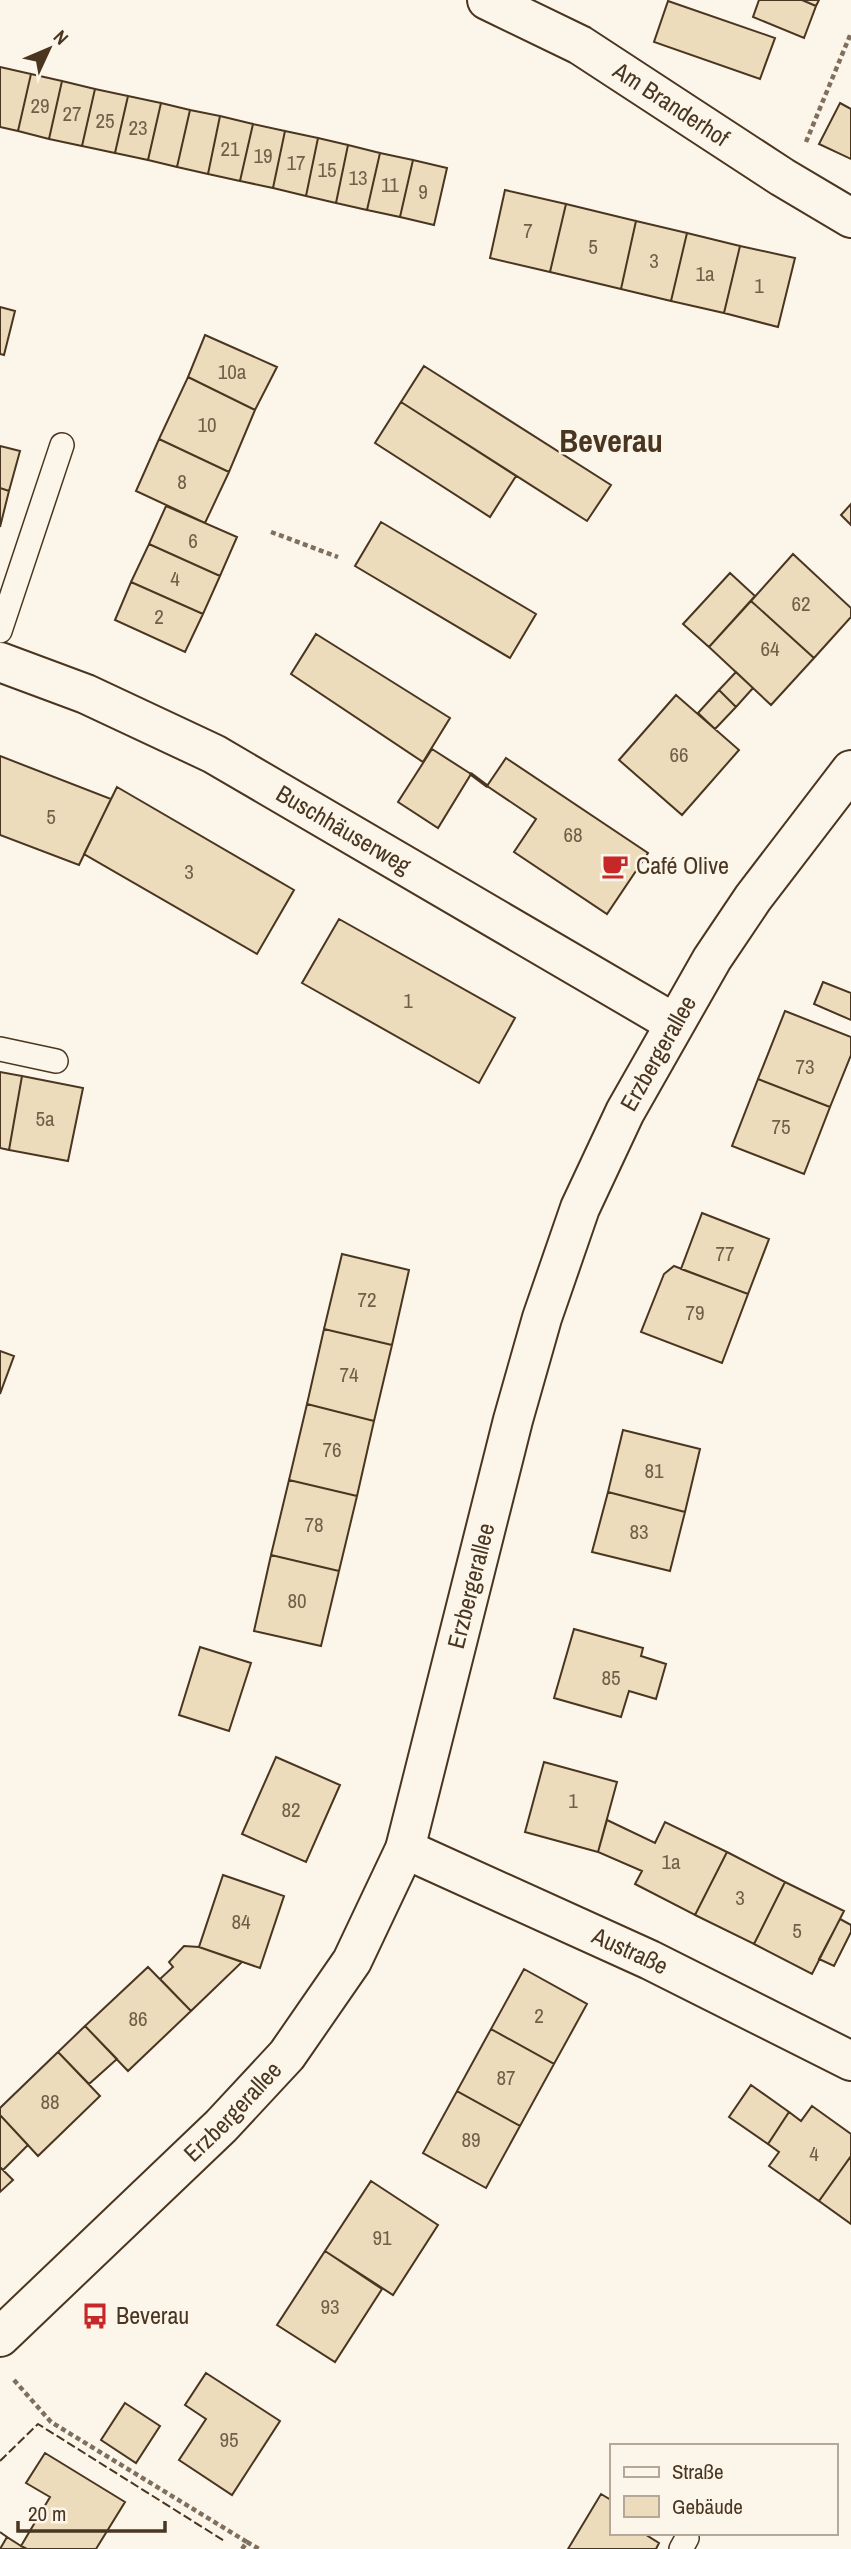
<svg xmlns="http://www.w3.org/2000/svg" width="851" height="2549" viewBox="0 0 851 2549" font-family="'Archivo Narrow',sans-serif">
<style>
.building{fill:#ecdcbc;stroke:#4a3520;stroke-width:2}
.lines{fill:none;stroke-linecap:round;stroke-linejoin:round}
.service-casing{stroke:#4a3520;stroke-width:26}
.minor-casing{stroke:#4a3520;stroke-width:42}
.tertiary-casing{stroke:#4a3520;stroke-width:42}
.path{stroke:#7f6f5c;stroke-width:4.5;stroke-dasharray:5 3.5;stroke-linecap:butt}
.service{stroke:#fbf6e9;stroke-width:23}
.minor{stroke:#fbf6e9;stroke-width:38}
.tertiary{stroke:#fbf6e9;stroke-width:38}
.fence{stroke:#4a3520;stroke-width:2;stroke-dasharray:9 3.5;stroke-linecap:butt}
.wall{stroke:#4a3520;stroke-width:3.5}
.labels{text-anchor:middle;stroke-width:5;stroke-linejoin:round;paint-order:stroke}
.number-label{font-size:21px;fill:#725f47}
.street-label{font-size:24px;fill:#4a3520;stroke:#fbf6e9}
.poi-label{font-size:24px;fill:#4a3520;stroke:#fbf6e9;text-anchor:start}
.district-label{font-size:32px;font-weight:bold;fill:#4a3520;stroke:#fbf6e9}
</style>
<rect width="100%" height="100%" fill="#fbf6e9"/>
<path class="building" d="M 759,0 L 802,0 L 816,6 L 804,38 L 753,17 Z
M 802,0 L 819,0 L 816,6 Z
M 668,1 L 775,38 L 760,79 L 654,42 Z
M 0,67 L 31,74 L 18,131 L 0,127 Z
M 31,74 L 62,81 L 49,139 L 18,131 Z
M 62,81 L 95,89 L 82,146 L 49,139 Z
M 95,89 L 128,96 L 115,153 L 82,146 Z
M 128,96 L 161,103 L 148,160 L 115,153 Z
M 161,103 L 190,110 L 177,167 L 148,160 Z
M 840,103 L 851,109 L 851,159 L 819,144 Z
M 190,110 L 220,116 L 208,174 L 177,167 Z
M 220,116 L 253,124 L 240,181 L 208,174 Z
M 253,124 L 285,131 L 273,188 L 240,181 Z
M 285,131 L 318,138 L 306,196 L 273,188 Z
M 318,138 L 348,145 L 336,203 L 306,196 Z
M 348,145 L 380,153 L 367,210 L 336,203 Z
M 380,153 L 413,160 L 400,217 L 367,210 Z
M 413,160 L 447,168 L 434,225 L 400,217 Z
M 505,190 L 566,204 L 550,272 L 490,258 Z
M 566,204 L 636,221 L 621,289 L 550,272 Z
M 636,221 L 687,233 L 671,301 L 621,289 Z
M 687,233 L 740,246 L 724,313 L 671,301 Z
M 740,246 L 795,258 L 778,327 L 724,313 Z
M 0,307 L 15,311 L 4,355 L 0,354 Z
M 205,335 L 277,367 L 255,410 L 188,377 Z
M 424,366 L 611,485 L 587,521 L 401,402 Z
M 188,377 L 255,410 L 229,472 L 159,439 Z
M 401,402 L 516,476 L 490,517 L 375,443 Z
M 159,439 L 229,472 L 205,523 L 136,491 Z
M 0,446 L 20,451 L 9,491 L 0,488 Z
M 0,488 L 9,491 L 0,527 Z
M 851,504 L 851,525 L 841,515 Z
M 166,506 L 237,537 L 220,576 L 149,544 Z
M 381,522 L 536,614 L 510,658 L 355,566 Z
M 149,544 L 220,576 L 203,614 L 131,582 Z
M 793,554 L 851,608 L 851,617 L 814,658 L 751,601 Z
M 730,573 L 755,596 L 709,647 L 683,624 Z
M 131,582 L 203,614 L 185,652 L 115,620 Z
M 751,601 L 814,658 L 771,705 L 709,647 Z
M 316,634 L 450,718 L 423,762 L 291,674 Z
M 736,672 L 753,688 L 736,707 L 719,690 Z
M 719,690 L 736,707 L 715,729 L 698,713 Z
M 676,695 L 739,750 L 682,815 L 619,760 Z
M 432,749 L 471,774 L 438,828 L 398,802 Z
M 0,756 L 111,799 L 79,865 L 0,835 Z
M 506,758 L 648,853 L 607,914 L 514,852 L 536,819 L 487,786 Z
M 117,787 L 294,890 L 257,954 L 84,854 Z
M 339,919 L 515,1018 L 479,1083 L 302,983 Z
M 823,982 L 851,993 L 851,1020 L 814,1004 Z
M 785,1011 L 851,1037 L 851,1055 L 830,1107 L 758,1079 Z
M 0,1072 L 22,1076 L 9,1150 L 0,1148 Z
M 22,1076 L 83,1088 L 68,1161 L 9,1150 Z
M 758,1079 L 830,1107 L 804,1174 L 732,1146 Z
M 702,1213 L 769,1239 L 748,1294 L 681,1269 Z
M 342,1254 L 409,1270 L 392,1345 L 324,1329 Z
M 674,1266 L 748,1294 L 722,1363 L 641,1332 L 664,1274 Z
M 324,1329 L 392,1345 L 374,1421 L 307,1404 Z
M 0,1351 L 14,1356 L 0,1394 Z
M 307,1404 L 374,1421 L 357,1496 L 289,1480 Z
M 623,1430 L 700,1449 L 685,1512 L 608,1492 Z
M 289,1480 L 357,1496 L 339,1571 L 271,1555 Z
M 608,1492 L 685,1512 L 670,1571 L 592,1552 Z
M 271,1555 L 339,1571 L 321,1646 L 254,1631 Z
M 574,1629 L 643,1648 L 641,1656 L 666,1664 L 656,1699 L 629,1691 L 621,1717 L 554,1698 Z
M 200,1647 L 251,1663 L 229,1731 L 179,1715 Z
M 276,1757 L 340,1785 L 306,1862 L 242,1834 Z
M 544,1762 L 617,1782 L 598,1852 L 525,1832 Z
M 607,1820 L 655,1843 L 665,1822 L 727,1852 L 695,1915 L 635,1884 L 642,1871 L 598,1852 Z
M 727,1852 L 785,1882 L 754,1944 L 695,1915 Z
M 223,1875 L 284,1896 L 260,1968 L 199,1947 Z
M 785,1882 L 844,1911 L 812,1974 L 754,1944 Z
M 840,1919 L 851,1925 L 851,1932 L 834,1966 L 819,1959 Z
M 184,1946 L 199,1947 L 242,1962 L 191,2011 L 160,1979 L 173,1967 L 169,1962 Z
M 148,1967 L 191,2011 L 128,2071 L 85,2026 Z
M 524,1969 L 587,2004 L 554,2064 L 491,2029 Z
M 85,2026 L 117,2059 L 89,2084 L 58,2052 Z
M 491,2029 L 554,2064 L 520,2126 L 457,2091 Z
M 58,2052 L 100,2096 L 38,2156 L 0,2115 L 0,2108 Z
M 751,2085 L 789,2112 L 768,2144 L 729,2117 Z
M 457,2091 L 520,2126 L 486,2188 L 423,2153 Z
M 812,2106 L 851,2134 L 851,2156 L 819,2201 L 769,2166 L 779,2152 L 768,2144 L 789,2112 L 801,2121 Z
M 0,2115 L 28,2145 L 3,2170 L 0,2167 Z
M 851,2156 L 851,2224 L 819,2201 Z
M 0,2167 L 13,2180 L 0,2192 Z
M 371,2181 L 438,2225 L 393,2295 L 325,2251 Z
M 325,2251 L 382,2289 L 335,2362 L 277,2325 Z
M 206,2373 L 280,2421 L 232,2495 L 179,2460 L 206,2419 L 185,2405 Z
M 125,2403 L 160,2426 L 136,2463 L 101,2440 Z
M 45,2453 L 125,2502 L 96,2549 L 27,2549 L 21,2546 L 50,2497 L 26,2483 Z
M 601,2494 L 611,2500 L 611,2533 L 643,2533 L 659,2543 L 656,2549 L 568,2549 Z
M 7,2537 L 21,2546 L 27,2549 L 0,2549 Z"/>
<g class="lines">
<g class="service-casing">
<path id="service" d="M 0,631 L 62,445
M 0,1049 L 56,1061
M 681,2549 L 687,2538"/>
</g>
<g class="minor-casing">
<g id="minor">
<path id="s1" d="M 487,0 L 580,45 L 782,177 L 851,218"/>
<path id="s2" d="M 0,662 L 86,694 L 214,754 L 674,1023"/>
<path id="s3" d="M 405,1849 L 650,1960 L 851,2061"/>
</g>
</g>
<g class="tertiary-casing">
<g id="tertiary">
<path id="s4" d="M 0,2337 L 221,2126 L 287,2055 L 352,1961 L 405,1849 L 513,1420 L 542,1318 L 580,1208 L 625,1112 L 712,959 L 753,898 L 851,770"/>
</g>
</g>
<path class="path" d="M 806,142 L 851,33
M 271,532 L 338,557
M 14,2380 L 51,2422 L 247,2542
M 242,2549 L 247,2542 L 259,2549"/>
<use href="#service" class="service"/>
<use href="#minor" class="minor"/>
<use href="#tertiary" class="tertiary"/>
<path class="fence" d="M 0,2461 L 38,2424 L 226,2542
M 0,2532 L 7,2537"/>
<path class="wall" d="M 471,774 L 487,786"/>
</g>
<defs>
<g id="cafe-bare" transform="scale(2.1)"><path d="M-5.5-4.5H6V0H3Q3 3.5 0 3.5H-2.5Q-5.5 3.5-5.5 0ZM3-3.2v2h1.7v-2ZM-6 4.5H4V6H-6Z" fill="#c62828" stroke="#fbf6e9" stroke-width="2.5" paint-order="stroke"/></g>
<g id="bus-bare" transform="scale(2.1)"><path d="M-5-6H5V4H4V6H2V4H-2V6H-4V4H-5ZM-3.5-4V0h7V-4ZM-3.5 1.2v1.5H-2V1.2ZM2 1.2v1.5H3.5V1.2Z" fill="#c62828" stroke="#fbf6e9" stroke-width="2.5" paint-order="stroke"/></g>
</defs>
<g fill-rule="evenodd">
<use href="#cafe-bare" x="615" y="866"/>
<use href="#bus-bare" x="95" y="2316"/>
</g>
<g class="labels">
<g class="number-label">
<text x="40" y="113">29</text>
<text x="72" y="121">27</text>
<text x="105" y="128">25</text>
<text x="138" y="135">23</text>
<text x="230" y="156">21</text>
<text x="263" y="163">19</text>
<text x="296" y="170">17</text>
<text x="327" y="177">15</text>
<text x="358" y="185">13</text>
<text x="390" y="192">11</text>
<text x="423" y="199">9</text>
<text x="528" y="238">7</text>
<text x="593" y="254">5</text>
<text x="654" y="268">3</text>
<text x="705" y="281">1a</text>
<text x="759" y="293">1</text>
<text x="232" y="379">10a</text>
<text x="207" y="432">10</text>
<text x="182" y="489">8</text>
<text x="193" y="548">6</text>
<text x="175" y="586">4</text>
<text x="801" y="611">62</text>
<text x="159" y="624">2</text>
<text x="770" y="656">64</text>
<text x="679" y="762">66</text>
<text x="51" y="824">5</text>
<text x="573" y="842">68</text>
<text x="189" y="879">3</text>
<text x="408" y="1008">1</text>
<text x="805" y="1074">73</text>
<text x="45" y="1126">5a</text>
<text x="781" y="1134">75</text>
<text x="725" y="1261">77</text>
<text x="367" y="1307">72</text>
<text x="695" y="1320">79</text>
<text x="349" y="1382">74</text>
<text x="332" y="1457">76</text>
<text x="654" y="1478">81</text>
<text x="314" y="1532">78</text>
<text x="639" y="1539">83</text>
<text x="297" y="1608">80</text>
<text x="611" y="1685">85</text>
<text x="573" y="1808">1</text>
<text x="291" y="1817">82</text>
<text x="671" y="1869">1a</text>
<text x="740" y="1905">3</text>
<text x="241" y="1929">84</text>
<text x="797" y="1938">5</text>
<text x="539" y="2023">2</text>
<text x="138" y="2026">86</text>
<text x="506" y="2085">87</text>
<text x="50" y="2109">88</text>
<text x="471" y="2147">89</text>
<text x="814" y="2161">4</text>
<text x="382" y="2245">91</text>
<text x="330" y="2314">93</text>
<text x="229" y="2447">95</text>
</g>
<g class="street-label">
<text dy="8" stroke="none"><textPath href="#s1" startOffset="212">Am Branderhof</textPath></text>
<text dy="8" stroke="none"><textPath href="#s2" startOffset="383">Buschhäuserweg</textPath></text>
<text dy="8" stroke="none"><textPath href="#s4" startOffset="1479">Erzbergerallee</textPath></text>
<text dy="8" stroke="none"><textPath href="#s4" startOffset="912">Erzbergerallee</textPath></text>
<text dy="8" stroke="none"><textPath href="#s3" startOffset="247">Austraße</textPath></text>
<text dy="8" stroke="none"><textPath href="#s4" startOffset="324">Erzbergerallee</textPath></text>
</g>
<g class="poi-label">
<text x="636" y="874">Café Olive</text>
<text x="116" y="2324">Beverau</text>
</g>
<g class="district-label">
<text x="611" y="452">Beverau</text>
</g>
</g>
<rect x="610" y="2444" width="228" height="91" fill="#fbf6e9" stroke="#b4a999" stroke-width="2"/>
<rect x="624" y="2467" width="35" height="10" fill="#fbf6e9" stroke="#b4a999" stroke-width="2"/>
<text x="672" y="2479" font-size="21" fill="#4a3520">Straße</text>
<rect x="624" y="2496" width="35" height="21" fill="#ecdcbc" stroke="#b4a999" stroke-width="2"/>
<text x="672" y="2514" font-size="21" fill="#4a3520">Gebäude</text>
<g transform="translate(49 49) rotate(46)" stroke="#fbf6e9" stroke-width="5" paint-order="stroke">
<path d="M0-5L12 26L0 18L-12 26Z" fill="#4a3520"/>
<text y="-10" font-size="19" font-weight="bold" text-anchor="middle" fill="#4a3520">N</text>
</g>
<path d="M18 2521v10h147v-10" fill="none" stroke="#4a3520" stroke-width="3.5"/>
<text x="28" y="2521" font-size="21" fill="#4a3520" stroke="#fbf6e9" stroke-width="5" paint-order="stroke">20 m</text>
</svg>
